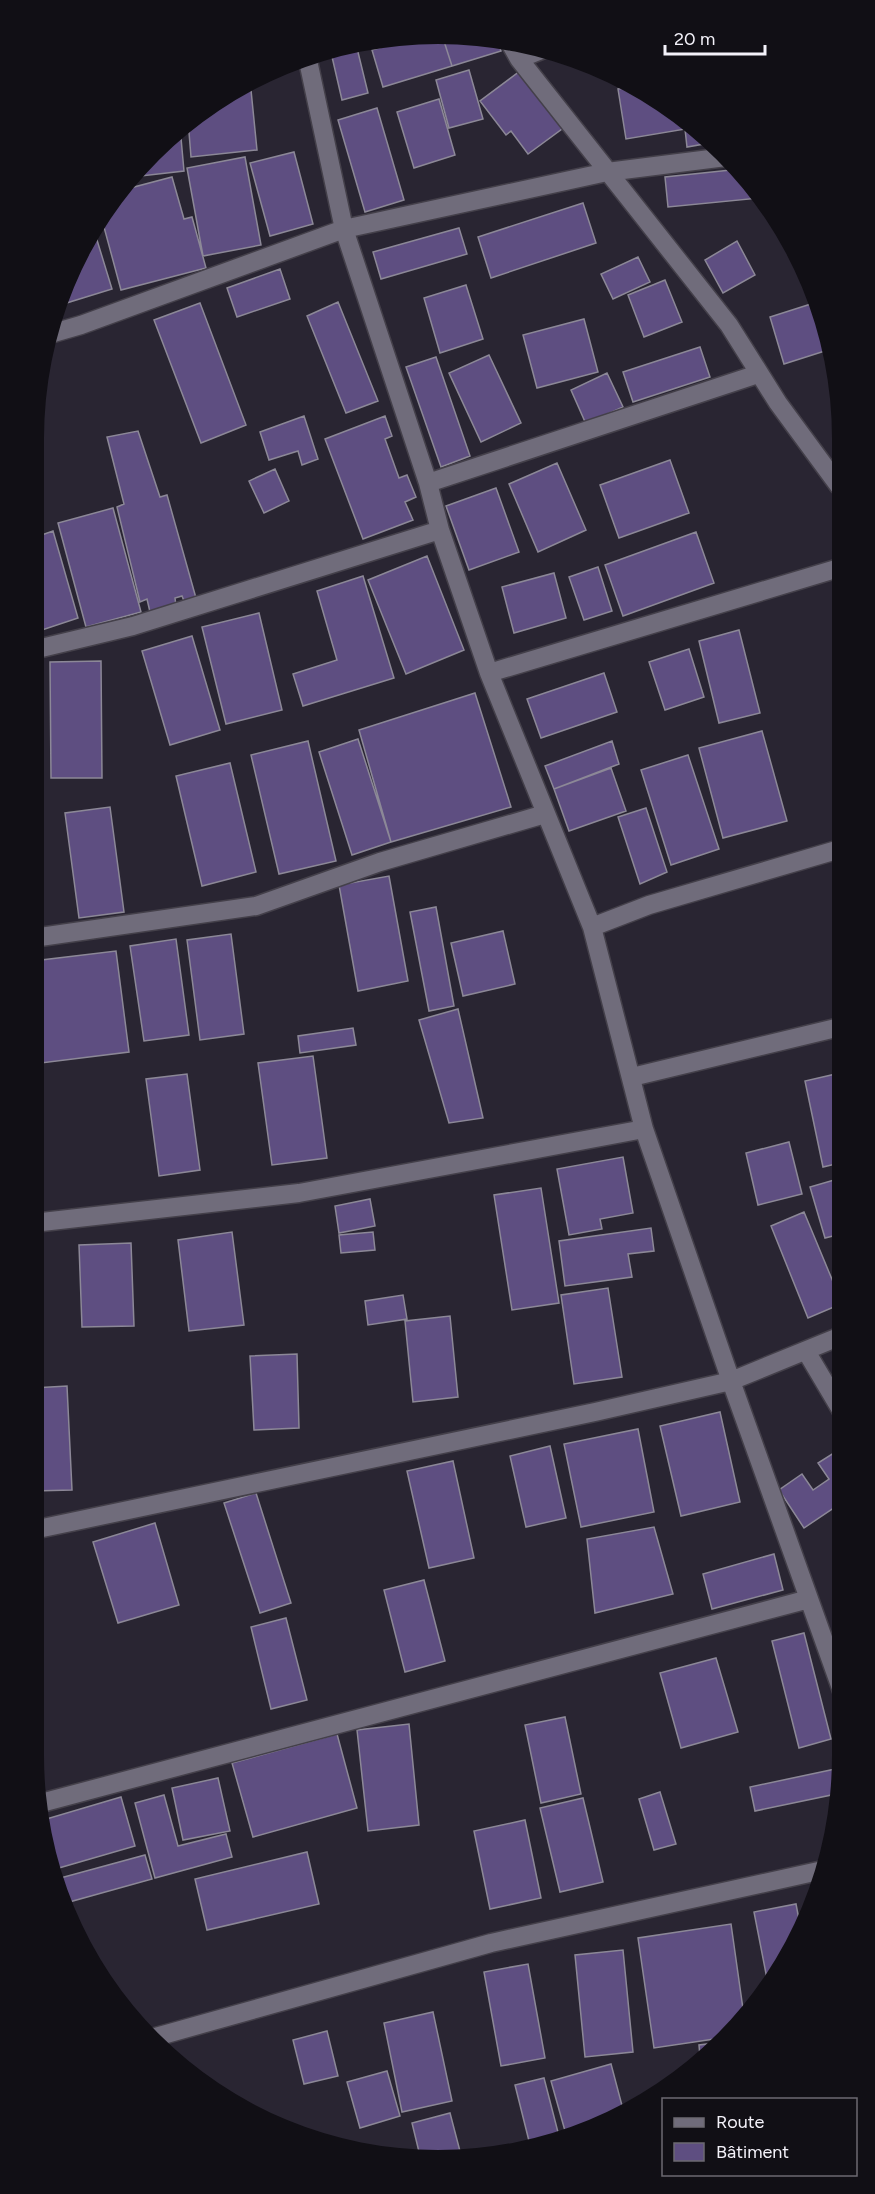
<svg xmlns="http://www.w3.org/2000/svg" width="875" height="2194" viewBox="0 0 875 2194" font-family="Figtree,sans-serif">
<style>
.building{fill:#5e4e81;stroke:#8c8897;stroke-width:1.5}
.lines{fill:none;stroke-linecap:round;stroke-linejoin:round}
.minor-casing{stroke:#44404a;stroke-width:21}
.minor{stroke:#706c7b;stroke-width:18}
</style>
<rect width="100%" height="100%" fill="#292532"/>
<path class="building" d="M 425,34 L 442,35 L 452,66 L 383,87 L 372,50 Z
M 442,35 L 497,38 L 501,51 L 452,66 Z
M 373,40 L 356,44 L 368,93 L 342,100 L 330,48 Z
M 524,68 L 566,126 L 528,154 L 511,131 L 506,135 L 480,101 Z
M 469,70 L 483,119 L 449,128 L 436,80 Z
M 250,80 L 257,150 L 191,157 L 188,120 Z
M 633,87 L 662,101 L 710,143 L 687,147 L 685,129 L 626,139 L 618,89 Z
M 439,99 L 455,155 L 414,168 L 397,112 Z
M 377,108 L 404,200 L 365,212 L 338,120 Z
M 180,127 L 184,171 L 141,176 L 140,165 Z
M 294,152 L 313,224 L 270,236 L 250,163 Z
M 245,157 L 261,245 L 203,256 L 187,168 Z
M 740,169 L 760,198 L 668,207 L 665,177 Z
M 172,177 L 184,219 L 192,217 L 206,268 L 121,290 L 101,216 L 119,191 Z
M 583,203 L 596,243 L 491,278 L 478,237 Z
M 93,227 L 112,289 L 60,305 L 58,300 L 87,236 Z
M 459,228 L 467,254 L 381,279 L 373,252 Z
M 737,241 L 755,275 L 723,293 L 705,260 Z
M 638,257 L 650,282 L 613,299 L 601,274 Z
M 280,269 L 290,299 L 237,317 L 227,288 Z
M 665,280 L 682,322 L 644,337 L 628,295 Z
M 466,285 L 483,339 L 440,353 L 424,298 Z
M 338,302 L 378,401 L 346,413 L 307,316 Z
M 200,303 L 246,425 L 201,443 L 154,320 Z
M 814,303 L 828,350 L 784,364 L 770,317 Z
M 584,319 L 598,372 L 537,388 L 523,335 Z
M 700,347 L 710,377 L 633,402 L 623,372 Z
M 489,355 L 521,423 L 481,442 L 449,373 Z
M 436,357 L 470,456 L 441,467 L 406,367 Z
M 607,373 L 623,407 L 586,424 L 571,390 Z
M 304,416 L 318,459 L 302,465 L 298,451 L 269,460 L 260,432 Z
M 385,416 L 392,436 L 385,439 L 399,478 L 407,475 L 416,497 L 405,502 L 413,520 L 363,539 L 325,439 Z
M 138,431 L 160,497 L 167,495 L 196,598 L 184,601 L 182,596 L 175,598 L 176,606 L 150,612 L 147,599 L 140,602 L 117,507 L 124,504 L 107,437 Z
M 33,437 L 43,474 L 33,476 Z
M 670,460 L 689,513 L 619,538 L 600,485 Z
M 557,463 L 586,530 L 538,552 L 509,484 Z
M 275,469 L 289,501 L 264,513 L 249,481 Z
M 496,488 L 519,552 L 469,570 L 446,506 Z
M 113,508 L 141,612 L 86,627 L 58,523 Z
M 53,531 L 78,618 L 33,633 L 33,538 Z
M 696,532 L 714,583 L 623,616 L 605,565 Z
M 427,556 L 464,650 L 406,674 L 368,580 Z
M 598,567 L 612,611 L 584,620 L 569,577 Z
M 554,573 L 566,618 L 514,633 L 502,587 Z
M 363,576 L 394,678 L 303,706 L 293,674 L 337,660 L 317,591 Z
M 259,613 L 282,710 L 226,724 L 202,627 Z
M 739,630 L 760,713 L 719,723 L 699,641 Z
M 192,636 L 220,730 L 170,745 L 142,651 Z
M 689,649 L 704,697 L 665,710 L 649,662 Z
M 101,661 L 102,778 L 51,778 L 50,662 Z
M 604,673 L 617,712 L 541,738 L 527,699 Z
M 475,693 L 511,807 L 391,842 L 359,730 Z
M 762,731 L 787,821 L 723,838 L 699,748 Z
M 358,739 L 391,842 L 352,855 L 319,752 Z
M 308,741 L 336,861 L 279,874 L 251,755 Z
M 612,741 L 619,764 L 554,789 L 545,766 Z
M 688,755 L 719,849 L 671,865 L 641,770 Z
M 230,763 L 256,872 L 202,886 L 176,776 Z
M 611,768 L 626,811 L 569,831 L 554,789 Z
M 110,807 L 124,912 L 79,918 L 65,813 Z
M 646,808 L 667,872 L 640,884 L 618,817 Z
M 389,876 L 408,981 L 358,991 L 339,885 Z
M 436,907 L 454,1006 L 429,1011 L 410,912 Z
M 503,931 L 515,984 L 463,996 L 451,943 Z
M 231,934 L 244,1034 L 200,1040 L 187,940 Z
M 176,939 L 189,1035 L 144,1041 L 130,946 Z
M 116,951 L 129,1052 L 33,1064 L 33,961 Z
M 458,1009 L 483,1118 L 449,1123 L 419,1020 Z
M 353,1028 L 356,1045 L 300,1053 L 298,1036 Z
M 313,1056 L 327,1158 L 272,1165 L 258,1063 Z
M 840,1073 L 840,1163 L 823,1167 L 805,1081 Z
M 187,1074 L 200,1170 L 159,1176 L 146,1079 Z
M 789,1142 L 802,1194 L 758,1205 L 746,1153 Z
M 623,1157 L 633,1213 L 600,1219 L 602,1229 L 569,1235 L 557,1169 Z
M 841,1178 L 841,1234 L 825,1238 L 810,1187 Z
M 541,1188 L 559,1303 L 512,1310 L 494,1195 Z
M 370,1199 L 375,1226 L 339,1233 L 335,1206 Z
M 804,1212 L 841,1301 L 841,1304 L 808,1318 L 771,1226 Z
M 651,1228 L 654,1251 L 628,1254 L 632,1277 L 565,1286 L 559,1241 Z
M 232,1232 L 244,1325 L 189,1331 L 178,1240 Z
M 373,1232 L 375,1250 L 341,1253 L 339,1235 Z
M 131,1243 L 134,1326 L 82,1327 L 79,1245 Z
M 608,1288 L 622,1377 L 574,1384 L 561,1295 Z
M 403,1295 L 407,1319 L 368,1325 L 365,1301 Z
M 450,1316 L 458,1397 L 413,1402 L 405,1321 Z
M 33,1333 L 39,1367 L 33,1368 Z
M 297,1354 L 299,1428 L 254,1430 L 250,1356 Z
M 67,1386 L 72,1490 L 33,1491 L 33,1388 Z
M 720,1412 L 740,1502 L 681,1516 L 660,1426 Z
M 638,1429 L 654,1512 L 581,1527 L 564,1444 Z
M 550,1446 L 566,1518 L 526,1527 L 510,1456 Z
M 840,1449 L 841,1503 L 804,1528 L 779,1490 L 802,1474 L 813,1490 L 829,1479 L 818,1463 Z
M 453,1461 L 474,1558 L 429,1568 L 407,1471 Z
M 256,1493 L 291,1603 L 260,1613 L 224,1503 Z
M 155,1523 L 179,1605 L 118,1623 L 93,1542 Z
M 654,1527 L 673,1594 L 595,1613 L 587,1539 Z
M 774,1554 L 783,1590 L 712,1609 L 703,1574 Z
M 424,1580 L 445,1661 L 405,1672 L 384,1590 Z
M 286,1618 L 307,1700 L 271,1709 L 251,1627 Z
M 804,1633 L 831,1739 L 799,1748 L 772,1641 Z
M 716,1658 L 738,1732 L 681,1748 L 660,1673 Z
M 565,1717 L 581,1794 L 541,1803 L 525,1725 Z
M 409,1724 L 419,1825 L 368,1831 L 357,1730 Z
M 337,1734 L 357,1808 L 253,1837 L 232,1763 Z
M 840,1768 L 836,1794 L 755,1811 L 750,1787 Z
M 218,1778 L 230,1831 L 183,1840 L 172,1788 Z
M 660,1792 L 676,1844 L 654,1850 L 639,1799 Z
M 164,1795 L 178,1846 L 226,1834 L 232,1857 L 155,1878 L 135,1803 Z
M 121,1797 L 135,1846 L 52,1870 L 43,1820 Z
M 583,1798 L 603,1882 L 560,1892 L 540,1808 Z
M 525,1820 L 541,1898 L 490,1909 L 474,1831 Z
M 307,1852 L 319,1904 L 207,1930 L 195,1879 Z
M 145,1855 L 152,1879 L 62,1904 L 53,1880 Z
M 796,1904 L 800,1925 L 768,1984 L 754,1912 Z
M 731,1924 L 744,2016 L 721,2038 L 654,2048 L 638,1938 Z
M 623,1950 L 633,2052 L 585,2057 L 575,1955 Z
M 528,1964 L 545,2058 L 501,2066 L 484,1972 Z
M 433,2012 L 452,2101 L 402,2112 L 384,2023 Z
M 327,2031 L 338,2076 L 304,2084 L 293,2040 Z
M 715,2043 L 700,2057 L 699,2045 Z
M 611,2064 L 624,2113 L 593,2130 L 567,2138 L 551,2081 Z
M 387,2071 L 400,2116 L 360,2128 L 347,2082 Z
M 544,2078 L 560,2140 L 531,2149 L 515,2085 Z
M 450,2113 L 461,2155 L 420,2156 L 412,2123 Z"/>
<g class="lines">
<g class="minor-casing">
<path id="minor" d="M 509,41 L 519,59 L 729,325 L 778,403 L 839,486
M 307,56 L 344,229 L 428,483 L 440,530 L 489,673 L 592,927 L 644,1129 L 731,1381 L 842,1691
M 519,59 L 544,49
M 50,334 L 81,325 L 344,229 L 607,172 L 726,157
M 428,483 L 758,374
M 33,650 L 133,626 L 440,530
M 489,673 L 839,568
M 592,927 L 649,905 L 840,849
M 33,938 L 256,906 L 380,862 L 545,814
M 632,1077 L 840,1027
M 33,1223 L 299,1193 L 644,1129
M 806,1351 L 841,1410
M 33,1530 L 595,1412 L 731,1381 L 841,1336
M 41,1803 L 809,1599
M 152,2038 L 491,1943 L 823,1870"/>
</g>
<use href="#minor" class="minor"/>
</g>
<path d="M0 0H875V2194H0ZM438 44H438A394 394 0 0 1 832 438V1756A394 394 0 0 1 438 2150H438A394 394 0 0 1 44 1756V438A394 394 0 0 1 438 44Z" fill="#110f15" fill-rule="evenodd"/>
<rect x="662" y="2098" width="195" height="78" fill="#110f15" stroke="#6c6a71" stroke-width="1.5"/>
<rect x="674" y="2118" width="30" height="9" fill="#706c7b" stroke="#6c6a71" stroke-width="1.5"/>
<text x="716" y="2128" font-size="18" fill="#f4f2fa">Route</text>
<rect x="674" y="2143" width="30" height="18" fill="#5e4e81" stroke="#6c6a71" stroke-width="1.5"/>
<text x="716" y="2158" font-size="18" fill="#f4f2fa">Bâtiment</text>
<path d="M665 45v9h100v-9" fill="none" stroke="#f4f2fa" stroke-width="3"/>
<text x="674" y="45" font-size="18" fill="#f4f2fa" stroke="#110f15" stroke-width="4.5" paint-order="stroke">20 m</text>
</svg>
